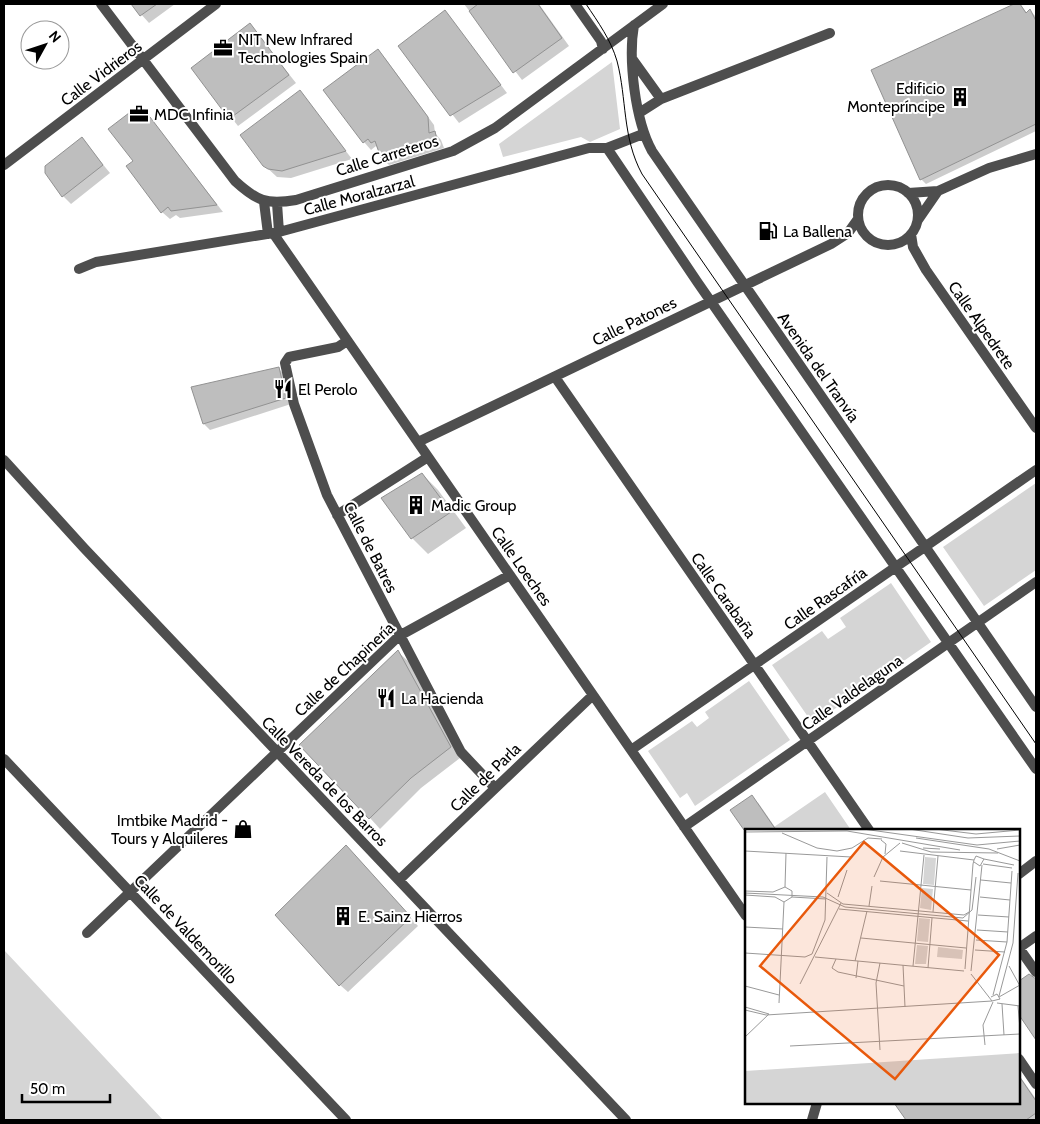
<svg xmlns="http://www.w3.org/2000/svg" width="1040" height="1124" viewBox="0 0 1040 1124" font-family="Cabin,sans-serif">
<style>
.green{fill:#d5d5d5}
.shadow{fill:#0003}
.building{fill:#bebebe;stroke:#929292}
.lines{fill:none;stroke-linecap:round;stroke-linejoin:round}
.minor{stroke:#4e4e4e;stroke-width:10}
.tram{stroke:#000;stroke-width:1}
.labels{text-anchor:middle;stroke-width:4;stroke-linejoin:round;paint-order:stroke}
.poi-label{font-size:16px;fill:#000;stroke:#fff;text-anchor:start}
.street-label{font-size:16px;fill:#000;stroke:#fff}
.inset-road{fill:none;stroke:#999;stroke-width:1}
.view{fill:#e8590c;fill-opacity:0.15;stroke:#e8590c;stroke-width:2.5}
.inset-edge{fill:none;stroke:#000;stroke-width:2.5}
</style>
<rect width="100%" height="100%" fill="#fff"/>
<path class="green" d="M 612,62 L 620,129 L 590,142 L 581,137 L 503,157 L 499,144 Z
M 1036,483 L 1036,570 L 984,606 L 943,547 Z
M 891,583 L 931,642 L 813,724 L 772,665 L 822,631 L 828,639 L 846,627 L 840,618 Z
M 749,681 L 790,740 L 695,806 L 687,793 L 680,798 L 648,751 L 692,721 L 697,727 L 709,718 L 705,712 Z
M 825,792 L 851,830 L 776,830 L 774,827 Z
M 4,950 L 163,1120 L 4,1120 Z"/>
<path class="shadow" d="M 132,4 L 175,4 L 149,23 Z
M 464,4 L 539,4 L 569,46 L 522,80 Z
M 1017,4 L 1020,4 L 1027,13 L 1030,10 L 1036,17 L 1036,131 L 926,184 L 921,179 L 872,71 Z
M 445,12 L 507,93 L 459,123 L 399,46 Z
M 250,25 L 296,83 L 238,126 L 192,68 Z
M 385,58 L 434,125 L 435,133 L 441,140 L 444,148 L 389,165 L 382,158 L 376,146 L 371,150 L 364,142 L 325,90 Z
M 300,92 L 352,159 L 291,178 L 277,177 L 264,165 Z
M 147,115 L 155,124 L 223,212 L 180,218 L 176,215 L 170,219 L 162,212 L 134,161 Z
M 82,139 L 110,173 L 71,204 L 63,196 Z
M 279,369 L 285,375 L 291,404 L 210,430 L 204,424 Z
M 422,474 L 438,490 L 466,528 L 428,554 L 412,538 Z
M 398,652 L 409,662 L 460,758 L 421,788 L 380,829 L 370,818 Z
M 751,796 L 759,804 L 777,830 L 746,831 L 732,810 Z
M 354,854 L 418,926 L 348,992 L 340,985 Z
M 1029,976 L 1033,980 L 1036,979 L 1036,1038 L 1019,1013 L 1019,983 Z
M 1019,1075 L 1036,1099 L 1036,1120 L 908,1120 L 896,1103 L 1019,1103 Z"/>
<path class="building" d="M 131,4 L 157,4 L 140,16 Z
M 478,4 L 538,4 L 562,38 L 513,73 L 469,11 Z
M 1014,4 L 1020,4 L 1026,13 L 1030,9 L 1036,21 L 1036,124 L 920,180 L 871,70 Z
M 445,10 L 501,85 L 450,116 L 398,46 Z
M 250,23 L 289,75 L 229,119 L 191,68 Z
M 378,49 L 428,117 L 429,133 L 435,131 L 437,140 L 381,158 L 375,141 L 371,143 L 368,139 L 363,143 L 323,90 Z
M 300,90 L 346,151 L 282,171 L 268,169 L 263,166 L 240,135 Z
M 141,111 L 150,117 L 217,205 L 171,211 L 168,207 L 161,213 L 126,166 L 133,161 L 108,129 L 129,113 Z
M 82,137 L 103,165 L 62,197 L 45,173 L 45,166 Z
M 279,367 L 286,398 L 203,424 L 191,387 Z
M 422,473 L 451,512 L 411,539 L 381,498 Z
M 398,650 L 451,747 L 411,778 L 369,819 L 299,745 Z
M 752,795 L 776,830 L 744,830 L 730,810 Z
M 346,845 L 411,917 L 339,986 L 275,915 Z
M 1029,974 L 1036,979 L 1036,1040 L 1019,1015 L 1019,981 Z
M 1019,1076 L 1036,1101 L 1036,1113 L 1026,1120 L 906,1120 L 894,1103 L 1019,1103 Z"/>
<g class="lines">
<path class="minor" d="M 101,4 L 235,181 C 257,201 266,205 296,200 L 453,151 L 495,128 L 663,4
M 575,4 L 601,41 L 603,49
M 634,25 C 628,59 635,120 652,151 L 1036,707
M 633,60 L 661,99 L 639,113
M 661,99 L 830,33
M 607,148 L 698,283 L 1036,769
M 4,165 L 216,4
M858 215a30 30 0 1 1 60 0a30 30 0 1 1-60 0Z
M 908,193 L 938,191 L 989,168 L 1036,154
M 264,202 L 268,234
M 277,203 L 279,232
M 918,220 L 938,191
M 273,233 L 746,916
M 911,234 L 913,247 L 926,270 L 1036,428
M 79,269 L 96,262 L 279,232 L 589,148 L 607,148 L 643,134
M 347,341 L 338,347 L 289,357 L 285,363 L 294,404 L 327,495 L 461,752 L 495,788
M 555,377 L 869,830
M 418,442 L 831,244 L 848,233 L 858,219
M 4,460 L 84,548 L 626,1120
M 337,515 L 428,457
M 631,750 L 1036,470
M 4,759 L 346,1120
M 684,827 L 1036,582
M 1019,874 L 1036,861
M 399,880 L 593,695
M 87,933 L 399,636 L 510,575
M 1019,948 L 1036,972
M 1019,948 L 1036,936
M 1019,1059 L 1036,1084
M 812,1120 L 817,1103"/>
<path class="tram" d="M 586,4 C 598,22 611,40 617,61 C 627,99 622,137 642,174 L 1036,744"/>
</g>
<defs>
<g id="office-bare" transform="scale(1.5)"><path d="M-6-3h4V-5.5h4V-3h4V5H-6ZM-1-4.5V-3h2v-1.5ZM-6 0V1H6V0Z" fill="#000" stroke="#fff" stroke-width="2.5" paint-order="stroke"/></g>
<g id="building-bare" transform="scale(1.5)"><path d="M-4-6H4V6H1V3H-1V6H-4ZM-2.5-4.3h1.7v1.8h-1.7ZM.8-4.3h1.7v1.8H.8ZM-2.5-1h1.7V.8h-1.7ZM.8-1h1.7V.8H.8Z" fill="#000" stroke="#fff" stroke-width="2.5" paint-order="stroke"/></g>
<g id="fuel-bare" transform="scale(1.5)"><path d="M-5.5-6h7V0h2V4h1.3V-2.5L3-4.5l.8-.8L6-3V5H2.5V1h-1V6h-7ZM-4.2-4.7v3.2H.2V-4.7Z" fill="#000" stroke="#fff" stroke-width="2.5" paint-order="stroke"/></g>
<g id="restaurant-bare" transform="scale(1.5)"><path d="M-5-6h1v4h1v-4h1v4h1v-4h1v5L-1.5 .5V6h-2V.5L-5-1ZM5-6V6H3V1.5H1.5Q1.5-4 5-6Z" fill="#000" stroke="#fff" stroke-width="2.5" paint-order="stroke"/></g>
<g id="shop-bare" transform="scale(1.5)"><path d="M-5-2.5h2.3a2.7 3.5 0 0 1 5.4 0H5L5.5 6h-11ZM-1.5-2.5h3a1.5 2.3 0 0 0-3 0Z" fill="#000" stroke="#fff" stroke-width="2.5" paint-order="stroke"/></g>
</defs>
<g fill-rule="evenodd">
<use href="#office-bare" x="223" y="48"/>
<use href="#building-bare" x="960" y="97"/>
<use href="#office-bare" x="139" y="114"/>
<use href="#fuel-bare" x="768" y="231"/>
<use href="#restaurant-bare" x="283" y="389"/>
<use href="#building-bare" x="416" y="505"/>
<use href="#restaurant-bare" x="386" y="698"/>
<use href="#shop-bare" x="243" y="829"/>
<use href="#building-bare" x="343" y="916"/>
</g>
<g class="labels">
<g class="poi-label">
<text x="238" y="45">NIT New Infrared<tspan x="238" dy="18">Technologies Spain</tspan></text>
<text x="945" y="94" text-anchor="end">Edificio<tspan x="945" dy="18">Montepríncipe</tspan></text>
<text x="154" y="120">MDC Infinia</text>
<text x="783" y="237">La Ballena</text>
<text x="298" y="395">El Perolo</text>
<text x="431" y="511">Madic Group</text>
<text x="401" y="704">La Hacienda</text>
<text x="228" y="826" text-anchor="end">Imtbike Madrid -<tspan x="228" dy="18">Tours y Alquileres</tspan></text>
<text x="358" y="922">E. Sainz Hierros</text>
</g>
<g class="street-label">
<text transform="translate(101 73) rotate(-37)" y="6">Calle Vidrieros</text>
<text transform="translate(387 155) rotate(-17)" y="6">Calle Carreteros</text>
<text transform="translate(359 195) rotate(-15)" y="6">Calle Moralzarzal</text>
<text transform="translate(634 321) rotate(-26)" y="6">Calle Patones</text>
<text transform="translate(982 325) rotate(55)" y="6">Calle Alpedrete</text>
<text transform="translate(819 367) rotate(55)" y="6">Avenida del Tranvía</text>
<text transform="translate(371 547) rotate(63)" y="6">Calle de Batres</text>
<text transform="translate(522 566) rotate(55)" y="6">Calle Loeches</text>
<text transform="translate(724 595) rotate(55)" y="6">Calle Carabaña</text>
<text transform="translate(825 598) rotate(-35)" y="6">Calle Rascafría</text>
<text transform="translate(344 669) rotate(-43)" y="6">Calle de Chapinería</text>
<text transform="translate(852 692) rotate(-35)" y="6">Calle Valdelaguna</text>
<text transform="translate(485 777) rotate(-44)" y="6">Calle de Parla</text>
<text transform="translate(325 781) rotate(46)" y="6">Calle Vereda de los Barros</text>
<text transform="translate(186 929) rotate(47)" y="6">Calle de Valdemorillo</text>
</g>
</g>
<g transform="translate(745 829)">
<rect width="275" height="275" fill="#fff"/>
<path d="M 180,28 L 191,29 L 189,56 L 178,55 ZM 177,59 L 188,60 L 186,81 L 175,79 ZM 174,89 L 185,90 L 183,113 L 172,112 ZM 172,116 L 183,117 L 181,135 L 170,135 ZM 193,118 L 218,121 L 217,130 L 192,128 ZM 275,224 L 275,275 L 0,275 L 0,242 Z" fill="#d5d5d5"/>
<path class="inset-road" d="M 118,0 L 232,16 L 275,12M 164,0 L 223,9 L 275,7M 190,0 L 231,5 L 275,1M 0,3 L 102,2 L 215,21M 37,4 L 72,19 L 92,22 L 107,19 L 123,9 L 137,10M 171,9 L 244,20 L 275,32M 136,11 L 141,15 L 140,25M 157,14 L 186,23 L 253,24M 178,19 L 195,20M 252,20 L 275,16M 0,22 L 106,28M 155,22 L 229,31M 239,30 L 269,36M 238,35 L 267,39M 129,48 L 138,28 L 155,14M 236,51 L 266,54M 135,52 L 226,61M 40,58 L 41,24M 0,62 L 28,63 L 40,58 L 47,62 L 47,68M 0,64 L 78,68 L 100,78 L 218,89 L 227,81 L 231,48M 82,64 L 98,75 L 219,86 L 224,83M 0,66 L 30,68 L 39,73 L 47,68M 47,68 L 81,70M 93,68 L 102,41M 235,68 L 265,71M 124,77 L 127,57M 94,80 L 223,92M 188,83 L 193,27M 233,86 L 264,88M 0,98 L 38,100M 232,101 L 263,103M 116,109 L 221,119M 231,111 L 262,113M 230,121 L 260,123M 0,124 L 60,128 L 67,125 L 80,91 L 82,28M 70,128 L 219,142M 91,130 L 87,139 L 93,143 L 159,157M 110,132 L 122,82M 135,134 L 131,154 L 135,221M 158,136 L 160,178M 168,137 L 179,26M 264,137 L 275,157M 183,139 L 187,89M 220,140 L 228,35 L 229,31 L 231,27 L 239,30 L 235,37 L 229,33M 226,142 L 237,36M 226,145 L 247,172 L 255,170 L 252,165 L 246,168M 111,149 L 113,132M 55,155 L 96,74M 0,157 L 34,166M 248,166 L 262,113 L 267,42M 254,167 L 268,114 L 273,44M 254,168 L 275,156M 34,174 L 39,73M 252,174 L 275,177M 257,175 L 259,206M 273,177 L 275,200M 0,178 L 24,185M 0,181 L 21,186 L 247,172M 0,208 L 24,185M 240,216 L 238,196 L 248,173M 45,217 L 275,205"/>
<path class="view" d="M 119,13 L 254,126 L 150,250 L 15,137 Z"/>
<rect width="275" height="275" class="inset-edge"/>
</g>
<rect width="1040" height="1124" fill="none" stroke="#000000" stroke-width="10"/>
<g transform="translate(45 45) rotate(50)"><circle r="24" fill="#ffffff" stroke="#999999"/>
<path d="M0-4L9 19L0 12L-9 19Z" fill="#000000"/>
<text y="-8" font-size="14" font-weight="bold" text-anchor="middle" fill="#000000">N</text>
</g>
<path d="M22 1094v8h88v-8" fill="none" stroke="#000000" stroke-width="2.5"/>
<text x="30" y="1094" font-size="15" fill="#000000" stroke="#ffffff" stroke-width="4" paint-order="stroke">50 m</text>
</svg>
